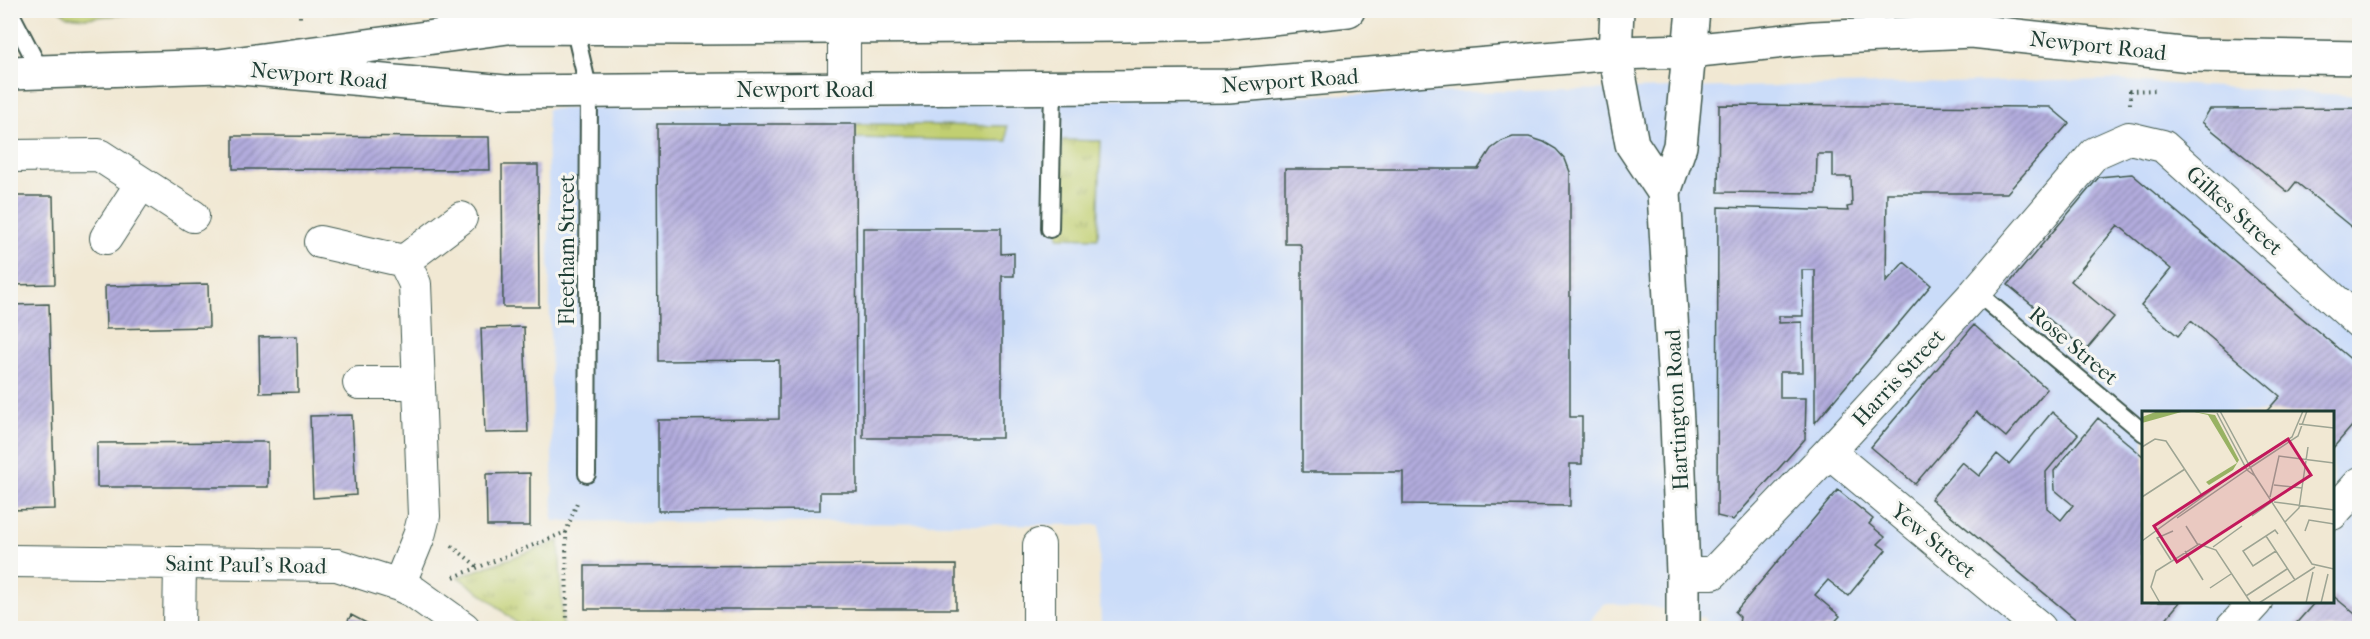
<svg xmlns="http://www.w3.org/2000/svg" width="2370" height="639" viewBox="0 0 2370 639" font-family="'IM FELL French Canon',serif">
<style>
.built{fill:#cadcf9}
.grass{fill:url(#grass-tufts);stroke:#708652;stroke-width:1.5}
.building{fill:url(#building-hatch)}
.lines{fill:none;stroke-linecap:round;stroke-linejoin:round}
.service-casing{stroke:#3e574c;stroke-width:20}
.minor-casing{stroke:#3e574c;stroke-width:34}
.tertiary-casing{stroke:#3e574c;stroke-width:36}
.secondary-casing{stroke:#3e574c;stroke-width:36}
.path{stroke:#3e574c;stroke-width:4;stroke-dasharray:1.5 4.5;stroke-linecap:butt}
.service{stroke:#fff;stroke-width:16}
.minor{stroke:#fff;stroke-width:32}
.tertiary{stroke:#fff;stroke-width:33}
.secondary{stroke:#fff;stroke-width:33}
.labels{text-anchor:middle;stroke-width:6;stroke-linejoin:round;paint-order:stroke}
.street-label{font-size:22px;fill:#1f3d34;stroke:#f6f6f2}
.inset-road{fill:none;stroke:#9da493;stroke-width:1.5}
.view{fill:#c2185b;fill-opacity:0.15;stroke:#c2185b;stroke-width:3}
.inset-edge{fill:none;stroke:#1f3d34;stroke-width:3}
</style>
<defs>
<pattern id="grass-tufts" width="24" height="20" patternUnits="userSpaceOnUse" patternTransform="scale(1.5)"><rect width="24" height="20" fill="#c1cf71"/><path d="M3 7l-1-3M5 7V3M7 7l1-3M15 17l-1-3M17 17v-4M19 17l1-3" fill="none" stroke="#9ca95e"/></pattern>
<pattern id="building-hatch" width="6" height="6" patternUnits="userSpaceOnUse" patternTransform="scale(1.5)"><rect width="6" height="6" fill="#b2acdd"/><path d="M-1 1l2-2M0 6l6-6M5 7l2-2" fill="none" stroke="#908db4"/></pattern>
</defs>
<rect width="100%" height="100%" fill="#f6f6f2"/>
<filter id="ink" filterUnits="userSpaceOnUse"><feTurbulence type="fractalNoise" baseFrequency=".0167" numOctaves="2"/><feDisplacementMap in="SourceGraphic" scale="12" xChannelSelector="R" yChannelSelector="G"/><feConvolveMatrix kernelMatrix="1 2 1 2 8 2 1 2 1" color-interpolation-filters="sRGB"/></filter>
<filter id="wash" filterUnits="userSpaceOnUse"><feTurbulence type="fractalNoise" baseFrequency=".008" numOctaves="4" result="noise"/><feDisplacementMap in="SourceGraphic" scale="24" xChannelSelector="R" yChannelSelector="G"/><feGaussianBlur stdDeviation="1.35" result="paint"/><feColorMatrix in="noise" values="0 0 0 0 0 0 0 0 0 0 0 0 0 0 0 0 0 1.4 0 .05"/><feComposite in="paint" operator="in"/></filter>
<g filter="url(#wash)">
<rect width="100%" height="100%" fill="#f1e8d3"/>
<path class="built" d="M 2111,80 L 2359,96 L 2359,477 L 2333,508 L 2332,412 L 2144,412 L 2144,602 L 2253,602 L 2230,628 L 1706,628 L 1706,618 L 1638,604 L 1603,604 L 1585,627 L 1134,627 L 1101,624 L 1099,576 L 1100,525 L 553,521 L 547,109 Z
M 2359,483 L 2359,628 L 2232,628 L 2256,602 L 2332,602 L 2333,514 Z"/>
<path class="grass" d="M 60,11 L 166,11 L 86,18 L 67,16 Z
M 856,124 L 1007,126 L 1007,141 L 855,138 Z
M 1062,140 L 1101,141 L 1098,238 L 1058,237 Z
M 559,541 L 563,628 L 522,628 L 490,600 L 458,577 Z"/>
<g id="blocks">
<path class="building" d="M 1719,105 L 2050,107 L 2069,123 L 2007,193 L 1887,193 L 1886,282 L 1904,262 L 1931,285 L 1815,423 L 1815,270 L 1802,270 L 1803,316 L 1779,316 L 1779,323 L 1802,322 L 1803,372 L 1780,372 L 1780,398 L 1806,398 L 1805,439 L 1733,520 L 1717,516 L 1718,207 L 1848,211 L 1847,207 L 1852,206 L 1851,177 L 1833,177 L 1833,154 L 1817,154 L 1816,193 L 1718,192 Z
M 2360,108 L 2360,234 L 2296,182 L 2288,192 L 2202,122 L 2210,109 Z
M 657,124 L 856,124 L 857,492 L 820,492 L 820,510 L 658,511 L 658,420 L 779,419 L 779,360 L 658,361 Z
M 233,136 L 489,137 L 490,170 L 233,169 Z
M 1513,137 L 1529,137 L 1544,142 L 1556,149 L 1565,159 L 1570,172 L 1570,417 L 1582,417 L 1582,464 L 1570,464 L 1570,506 L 1403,504 L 1403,472 L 1302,472 L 1302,250 L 1300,244 L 1285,244 L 1285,169 L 1478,169 L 1491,149 L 1502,141 Z
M 502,165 L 538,165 L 539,307 L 503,307 Z
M 2132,174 L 2360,367 L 2360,417 L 2332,449 L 2332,412 L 2266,412 L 2280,396 L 2191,321 L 2178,336 L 2141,305 L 2171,269 L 2118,225 L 2071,281 L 2114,317 L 2086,350 L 2008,285 L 2099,177 Z
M 10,196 L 53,196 L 55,284 L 10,285 Z
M 863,228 L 1001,228 L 1001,254 L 1014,253 L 1014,276 L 1002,276 L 1002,438 L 863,438 Z
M 208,284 L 209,327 L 106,329 L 105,286 Z
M 49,304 L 55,509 L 10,510 L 10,305 Z
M 1974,325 L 2047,389 L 2006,437 L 1976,412 L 1915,484 L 1871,447 Z
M 524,327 L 528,432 L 485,433 L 481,328 Z
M 297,336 L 298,392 L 260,393 L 259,337 Z
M 2052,412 L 2078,434 L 2046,472 L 2047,508 L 2061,520 L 2073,505 L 2055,490 L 2054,471 L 2098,418 L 2144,457 L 2144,602 L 2180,602 L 2158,628 L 2086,628 L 1931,499 L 1962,462 L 1979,476 L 1997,454 L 2009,464 Z
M 352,415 L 356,495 L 313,498 L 310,416 Z
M 268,442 L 268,487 L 97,487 L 97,443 Z
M 530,473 L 530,526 L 487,526 L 486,474 Z
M 1838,490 L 1873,519 L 1869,524 L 1885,537 L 1878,544 L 1886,550 L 1848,596 L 1828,580 L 1815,595 L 1840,616 L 1829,628 L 1744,628 L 1739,624 L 1740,617 L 1735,612 Z
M 956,565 L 956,609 L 585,609 L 585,566 Z
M 2332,595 L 2360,618 L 2360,628 L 2292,628 L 2315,602 L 2332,602 Z
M 351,615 L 376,628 L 344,628 Z"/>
</g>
</g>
<g filter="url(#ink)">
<use href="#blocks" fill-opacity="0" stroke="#3e574c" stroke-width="1.5"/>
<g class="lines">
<g class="service-casing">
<path id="service" d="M 10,12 L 41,72
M 574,27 L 589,91 L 587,474
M 1050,229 L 1053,87
M 1976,292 L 2144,433"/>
</g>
<g class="minor-casing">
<path id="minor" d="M 844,10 L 844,89
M 10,156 L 99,155 L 193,216
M 106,238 L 141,184
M 320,242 L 404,261 L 461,218
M 359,383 L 418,383
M 1829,452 L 2040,628
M 2332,514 L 2360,483
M 10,561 L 337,565 L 399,585 L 414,592 L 464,628
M 1683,573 L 1713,573 L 1829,452 L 1976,292 L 2095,153 L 2129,138 L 2163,146 L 2360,323
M 399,585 L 419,536 L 424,516 L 415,284 L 404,261
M 179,628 L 180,563
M 1039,628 L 1039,545
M 2232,628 L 2256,602"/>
</g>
<g class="tertiary-casing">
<path id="tertiary" d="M 1689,51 L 1814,38 L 1972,31 L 2191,55 L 2360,58"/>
</g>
<g class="secondary-casing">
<path id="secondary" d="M 1617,10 L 1615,53 L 1632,144 L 1664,192
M 219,66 L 505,92 L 1228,86 L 1615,53 L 1689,51
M 10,73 L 219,66 L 508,27 L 690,28 L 1126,25 L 1223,23 L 1348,10
M 1683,628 L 1683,573 L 1677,422 L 1664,192 L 1680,146 L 1693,10"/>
</g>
<path class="path" d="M 300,10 L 300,19
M 2130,104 L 2130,91 L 2158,90
M 566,532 L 567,628
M 452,546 L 478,567
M 454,577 L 566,532 L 578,500"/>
<use href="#service" class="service"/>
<use href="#minor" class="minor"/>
<use href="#tertiary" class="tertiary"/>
<use href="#secondary" class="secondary"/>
</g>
</g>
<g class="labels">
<g class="street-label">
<text transform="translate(2098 45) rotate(6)" y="8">Newport Road</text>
<text transform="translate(319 75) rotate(5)" y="8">Newport Road</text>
<text transform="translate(1290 80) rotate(-4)" y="8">Newport Road</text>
<text x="805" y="97">Newport Road</text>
<text transform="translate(2235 210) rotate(42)" y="8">Gilkes Street</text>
<text transform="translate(566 250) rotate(-90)" y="8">Fleetham Street</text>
<text transform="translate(2074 345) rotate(40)" y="8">Rose Street</text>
<text transform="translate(1898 377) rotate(-47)" y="8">Harris Street</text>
<text transform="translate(1676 410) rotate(-93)" y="8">Hartington Road</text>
<text transform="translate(1934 540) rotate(40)" y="8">Yew Street</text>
<text transform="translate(246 564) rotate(1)" y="8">Saint Paul's Road</text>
</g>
</g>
<g transform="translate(2142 411)">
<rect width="192" height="192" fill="#f1e8d3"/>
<path d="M 16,0 L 43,0 L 0,12 L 0,6 ZM 48,0 L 73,4 L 97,49 L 91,59 L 67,74 L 64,71 L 95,52 L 66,4 Z" fill="#98b263"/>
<path class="inset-road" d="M 78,0 L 113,65 L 170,153 L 192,158M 75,2 L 105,59 L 113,65M 157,13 L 192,17M 0,36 L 13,28 L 24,30 L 61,86M 107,52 L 150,26 L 161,0M 109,56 L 156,25 L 165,0M 132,74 L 160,77M 0,86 L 43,58M 128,86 L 137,45 L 192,52M 132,91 L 192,99M 110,105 L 131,90M 35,107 L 109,56M 143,111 L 157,97 L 166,36M 44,115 L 56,134M 163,120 L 167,109 L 192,113M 124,125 L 153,169M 0,130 L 107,52M 71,136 L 100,115M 43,140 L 61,169M 134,140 L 111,155 L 101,140 L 133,119 L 136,123M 29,149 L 15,127 L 31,120M 68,177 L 89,163M 104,185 L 145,158M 18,192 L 9,176 L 14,160 L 57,133 L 74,139 L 109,192M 117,192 L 173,156M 164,192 L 171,161M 179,192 L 186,163"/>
<path class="view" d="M 146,28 L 169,64 L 35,151 L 12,115 Z"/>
<rect width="192" height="192" class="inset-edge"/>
</g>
<rect width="2370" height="639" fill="none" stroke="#f6f6f2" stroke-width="36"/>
</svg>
